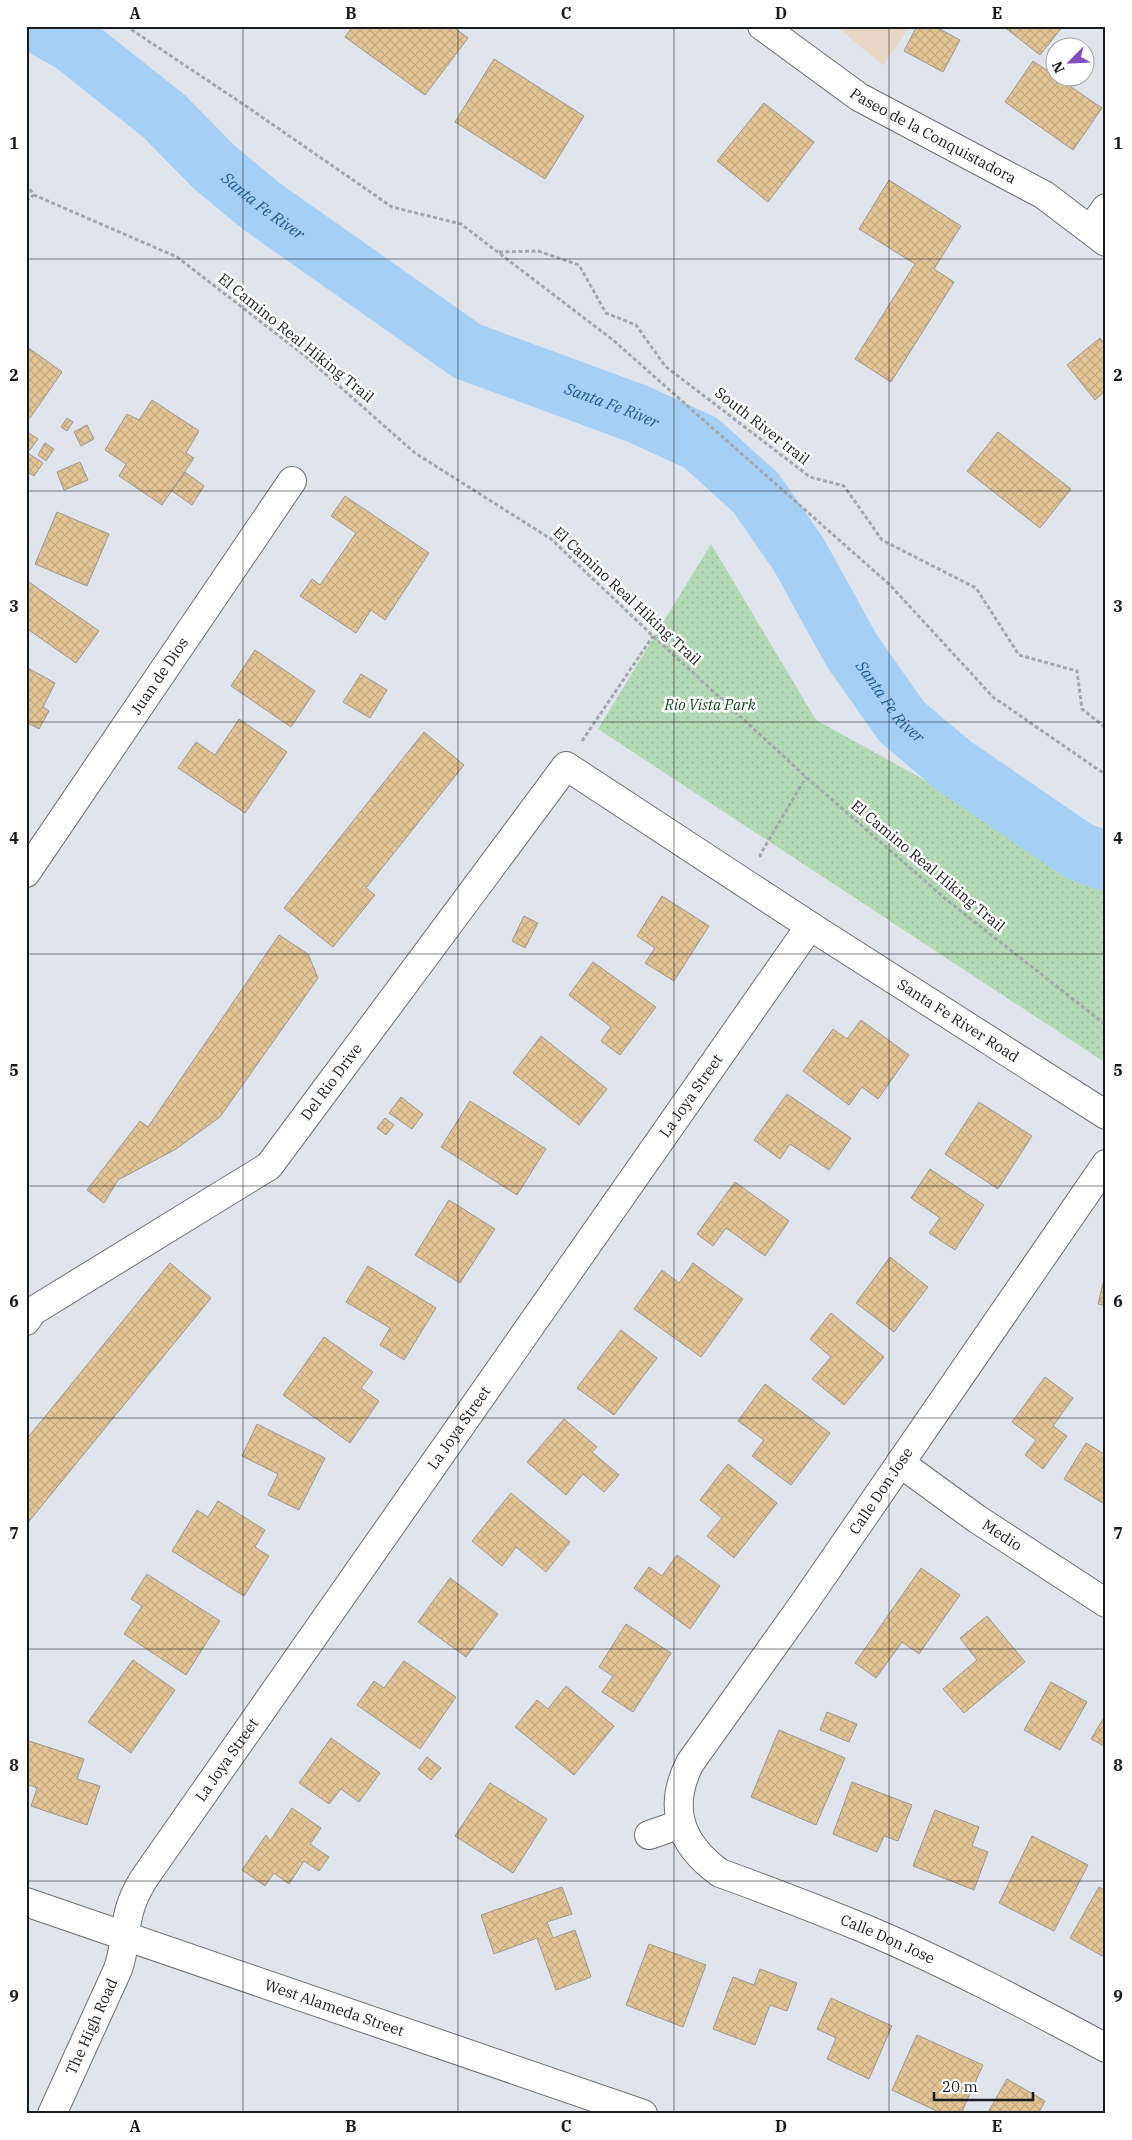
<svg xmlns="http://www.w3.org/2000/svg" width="1132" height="2140" viewBox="0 0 1132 2140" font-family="'IBM Plex Serif',serif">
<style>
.industrial{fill:#e6d8c5}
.grass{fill:url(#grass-dots)}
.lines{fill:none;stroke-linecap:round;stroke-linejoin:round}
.river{stroke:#a6cff6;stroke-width:59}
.building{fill:url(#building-cross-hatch);stroke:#9c9790}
.minor-casing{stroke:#6c6f76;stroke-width:30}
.tertiary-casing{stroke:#6c6f76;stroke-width:30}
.path{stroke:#a3a6ad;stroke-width:3;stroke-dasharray:4 2.5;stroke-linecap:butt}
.minor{stroke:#fff;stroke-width:28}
.tertiary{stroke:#fff;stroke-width:28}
.grid{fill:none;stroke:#1a1b1e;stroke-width:1;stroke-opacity:0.55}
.labels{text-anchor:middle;stroke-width:5;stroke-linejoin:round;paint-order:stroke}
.street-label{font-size:15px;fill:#1a1b1e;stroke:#fff}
.park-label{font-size:15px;font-style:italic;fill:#0a4a18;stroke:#fff}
.water-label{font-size:16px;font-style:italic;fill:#1e5a8b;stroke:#fff}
.neatline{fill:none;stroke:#1a1b1e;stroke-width:2}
.grid-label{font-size:16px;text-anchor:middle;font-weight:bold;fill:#1a1b1e}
</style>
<defs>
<pattern id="grass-dots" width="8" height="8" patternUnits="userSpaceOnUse" patternTransform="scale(1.25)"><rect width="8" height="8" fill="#b3d9b5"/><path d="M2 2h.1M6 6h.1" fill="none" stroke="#99ba9b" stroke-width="1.8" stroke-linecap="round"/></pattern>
<pattern id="building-cross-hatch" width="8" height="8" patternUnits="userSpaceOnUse" patternTransform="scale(1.25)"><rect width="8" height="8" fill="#e3c495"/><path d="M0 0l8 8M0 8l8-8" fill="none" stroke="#c2a880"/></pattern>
</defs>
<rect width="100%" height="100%" fill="#e0e4ec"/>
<path class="industrial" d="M 836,26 L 910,26 L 883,65 Z"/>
<path class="grass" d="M 711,544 L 816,720 L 1106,880 L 1106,1063 L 598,729 Z"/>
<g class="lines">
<path class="river" id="s1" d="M 42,26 L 72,43 L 164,116 L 213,166 L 261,206 L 467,351 L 638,414 L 701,443 L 756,493 L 799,555 L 852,651 L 902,722 L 953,765 L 1080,852 L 1106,861"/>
</g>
<path class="building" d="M 353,26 L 452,26 L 468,38 L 425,95 L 345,37 Z
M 917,26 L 934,26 L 960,40 L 943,72 L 904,51 Z
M 1003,26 L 1063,26 L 1040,55 Z
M 494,59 L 584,116 L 545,179 L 455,122 Z
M 1033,61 L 1102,108 L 1073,150 L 1005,102 Z
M 764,103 L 814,142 L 768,202 L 717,161 Z
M 889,180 L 961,226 L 934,269 L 954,282 L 891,382 L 855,359 L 915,264 L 859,229 Z
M 1100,338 L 1106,345 L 1106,390 L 1095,400 L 1067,365 Z
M 26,346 L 62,372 L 30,418 L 26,416 Z
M 152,400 L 199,431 L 186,453 L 194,458 L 162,505 L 119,476 L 126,464 L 105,450 L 127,414 L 139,420 Z
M 67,418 L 73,422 L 67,431 L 61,427 Z
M 87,425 L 94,439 L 81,446 L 74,432 Z
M 26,431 L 38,439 L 30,450 L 26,448 Z
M 998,432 L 1071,489 L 1040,528 L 967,471 Z
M 45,443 L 54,449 L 46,461 L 38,455 Z
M 26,452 L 43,463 L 34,476 L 26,471 Z
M 80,462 L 88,480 L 64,490 L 57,472 Z
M 185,472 L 204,486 L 192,505 L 172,491 Z
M 345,496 L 429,553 L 385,620 L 371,610 L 356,633 L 300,596 L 312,579 L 320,585 L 356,533 L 331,516 Z
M 57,512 L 109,534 L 87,586 L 35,564 Z
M 26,580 L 99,631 L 76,663 L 26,628 Z
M 255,650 L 315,691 L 291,727 L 231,686 Z
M 26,667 L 55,683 L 43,707 L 49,711 L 39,729 L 26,722 Z
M 361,674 L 387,690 L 370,718 L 343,702 Z
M 239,719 L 287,752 L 245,813 L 178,768 L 196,742 L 215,755 Z
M 424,732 L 464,765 L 366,888 L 375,895 L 333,947 L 284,908 Z
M 662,896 L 709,926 L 674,981 L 645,963 L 655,948 L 637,936 Z
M 524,916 L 538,923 L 525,948 L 512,941 Z
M 279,935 L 308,954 L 318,978 L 220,1117 L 176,1149 L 118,1180 L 104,1203 L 87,1190 L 140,1121 L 148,1127 Z
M 593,962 L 656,1007 L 620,1055 L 601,1041 L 611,1027 L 569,995 Z
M 861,1020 L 909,1055 L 878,1099 L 862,1087 L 849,1105 L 803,1071 L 833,1029 L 847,1039 Z
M 541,1036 L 607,1089 L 579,1125 L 513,1073 Z
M 787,1094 L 851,1138 L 829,1170 L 790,1144 L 780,1159 L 754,1140 Z
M 401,1097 L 423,1114 L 412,1129 L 389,1113 Z
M 470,1101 L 546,1149 L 517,1195 L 441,1147 Z
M 979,1102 L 1032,1136 L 998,1189 L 945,1154 Z
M 385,1118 L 394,1125 L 386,1135 L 377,1128 Z
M 930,1169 L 984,1205 L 955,1250 L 929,1233 L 940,1218 L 911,1198 Z
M 735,1182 L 789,1221 L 765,1256 L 726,1228 L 713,1246 L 697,1234 Z
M 449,1200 L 495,1229 L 460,1283 L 415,1255 Z
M 890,1257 L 928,1287 L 894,1332 L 856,1303 Z
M 170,1263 L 211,1298 L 26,1525 L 26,1440 Z
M 693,1263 L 743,1299 L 701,1357 L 634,1309 L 662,1270 L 679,1283 Z
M 368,1266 L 436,1308 L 404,1360 L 380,1345 L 390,1328 L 346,1302 Z
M 1106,1271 L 1106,1306 L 1098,1304 Z
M 831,1313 L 884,1357 L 844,1405 L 812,1379 L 831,1357 L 810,1339 Z
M 621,1330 L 657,1358 L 614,1415 L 577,1388 Z
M 324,1337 L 373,1372 L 361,1388 L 379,1401 L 350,1443 L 283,1395 Z
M 1045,1377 L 1073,1398 L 1053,1426 L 1067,1436 L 1043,1469 L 1025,1455 L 1036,1440 L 1012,1422 Z
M 765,1384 L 830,1433 L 791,1485 L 752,1456 L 764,1440 L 738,1421 Z
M 564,1419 L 597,1447 L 592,1452 L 619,1475 L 604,1492 L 583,1474 L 566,1495 L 527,1462 Z
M 257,1424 L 325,1458 L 299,1510 L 268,1495 L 278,1474 L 242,1456 Z
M 1086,1443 L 1106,1455 L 1106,1505 L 1064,1479 Z
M 728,1464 L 777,1503 L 734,1558 L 707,1536 L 722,1518 L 700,1500 Z
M 511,1493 L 570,1542 L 546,1572 L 516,1547 L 502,1566 L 472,1541 Z
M 218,1501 L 265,1530 L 255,1547 L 269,1556 L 244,1596 L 172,1551 L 197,1510 L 208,1517 Z
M 677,1555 L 720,1586 L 690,1629 L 634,1588 L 649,1567 L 662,1576 Z
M 921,1568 L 960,1595 L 919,1654 L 902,1642 L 876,1678 L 855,1663 Z
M 147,1574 L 220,1621 L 186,1675 L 124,1634 L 142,1606 L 131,1599 Z
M 450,1578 L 498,1614 L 466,1657 L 418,1622 Z
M 987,1616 L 1025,1662 L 964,1713 L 943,1689 L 977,1660 L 960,1638 Z
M 626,1624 L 671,1653 L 633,1712 L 602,1692 L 613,1676 L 599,1667 Z
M 133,1660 L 175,1690 L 131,1753 L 88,1722 Z
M 404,1661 L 456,1697 L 420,1749 L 357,1705 L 374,1681 L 384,1688 Z
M 1051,1682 L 1087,1702 L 1060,1750 L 1024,1730 Z
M 566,1686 L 614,1726 L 574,1775 L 515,1727 L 537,1700 L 548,1709 Z
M 827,1712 L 857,1724 L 849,1742 L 820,1730 Z
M 1106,1714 L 1106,1747 L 1091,1739 Z
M 779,1730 L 845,1758 L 816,1825 L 751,1797 Z
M 331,1738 L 380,1773 L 359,1802 L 341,1789 L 329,1804 L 299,1783 Z
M 26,1740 L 84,1759 L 77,1779 L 100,1786 L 87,1825 L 31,1806 L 37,1788 L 26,1784 Z
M 427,1757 L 441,1768 L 431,1780 L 418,1769 Z
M 852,1782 L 912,1805 L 898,1841 L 884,1836 L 877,1852 L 833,1834 Z
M 490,1783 L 547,1819 L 513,1873 L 455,1836 Z
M 292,1808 L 321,1828 L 310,1844 L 329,1857 L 319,1871 L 304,1861 L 289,1884 L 274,1873 L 265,1886 L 242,1870 L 266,1835 L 270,1841 Z
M 935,1810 L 979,1827 L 972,1846 L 988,1852 L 974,1890 L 913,1866 Z
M 1032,1836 L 1088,1865 L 1054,1931 L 999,1903 Z
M 562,1887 L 572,1914 L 547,1922 L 553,1938 L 575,1930 L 591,1977 L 556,1990 L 537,1938 L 494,1954 L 481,1915 Z
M 1099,1887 L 1106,1891 L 1106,1958 L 1070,1938 Z
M 649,1944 L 706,1965 L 683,2027 L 626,2005 Z
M 760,1969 L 797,1983 L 787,2011 L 770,2005 L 755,2045 L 713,2029 L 733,1977 L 754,1985 Z
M 831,1998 L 892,2026 L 869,2079 L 827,2059 L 836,2038 L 817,2029 Z
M 917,2035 L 983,2065 L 961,2114 L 943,2114 L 892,2090 Z
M 1007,2079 L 1045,2101 L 1038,2114 L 987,2114 Z"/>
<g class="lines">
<g class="minor-casing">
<g id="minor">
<path id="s2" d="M 762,26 L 859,97 L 1044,195 L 1106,242"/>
<path d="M 1091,229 L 1106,208"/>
<path id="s3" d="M 26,873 L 292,481"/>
<path id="s4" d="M 1106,1164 L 804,1603 L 690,1763 C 667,1808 680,1844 720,1873 C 770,1891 819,1910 868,1930 C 950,1965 1028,2006 1106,2048"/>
<path id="s5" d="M 26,1321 L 33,1311 L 269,1166 L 566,766 L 810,926 L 1106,1115"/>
<path id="s6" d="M 900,1463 L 977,1519 L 1106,1603"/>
<path d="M 649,1835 L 681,1824"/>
<path id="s7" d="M 52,2114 L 118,1969 C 125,1950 124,1931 129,1912 C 132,1900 137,1890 143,1880 L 810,926"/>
</g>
</g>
<g class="tertiary-casing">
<g id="tertiary">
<path id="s8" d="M 26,1902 L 643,2114"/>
</g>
</g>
<path class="path" d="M 126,26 L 243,104 L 392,207 L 461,224 L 613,340 L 890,585 L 993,697 L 1106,775
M 26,184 L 34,195 L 177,257 L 305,356 L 415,453 L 551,539 L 653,636 L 806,777 L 948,901 L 1106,1025
M 26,201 L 34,195
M 499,252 L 538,251 L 579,265 L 606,313 L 636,325 L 665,366 L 810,477 L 844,486 L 882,540 L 976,588 L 1019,655 L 1077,671 L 1082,709 L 1106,728
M 582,741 L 653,636
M 761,857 L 760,855 L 806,777"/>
<use href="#minor" class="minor"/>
<use href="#tertiary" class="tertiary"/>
</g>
<path class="grid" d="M 243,26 L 243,2114M 458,26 L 458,2114M 674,26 L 674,2114M 889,26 L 889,2114M 26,259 L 1106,259M 26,491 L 1106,491M 26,722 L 1106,722M 26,954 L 1106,954M 26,1186 L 1106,1186M 26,1418 L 1106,1418M 26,1649 L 1106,1649M 26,1881 L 1106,1881"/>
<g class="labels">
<g class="street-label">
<text dy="5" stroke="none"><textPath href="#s2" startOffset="204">Paseo de la Conquistadora</textPath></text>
<text transform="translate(296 338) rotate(39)" y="5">El Camino Real Hiking Trail</text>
<text transform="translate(762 426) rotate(38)" y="5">South River trail</text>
<text transform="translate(627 596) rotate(43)" y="5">El Camino Real Hiking Trail</text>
<text dy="5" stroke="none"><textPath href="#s3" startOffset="238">Juan de Dios</textPath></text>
<text transform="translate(928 866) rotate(40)" y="5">El Camino Real Hiking Trail</text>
<text dy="5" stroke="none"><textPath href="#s5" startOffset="1255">Santa Fe River Road</textPath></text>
<text dy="5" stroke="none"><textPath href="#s5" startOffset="394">Del Rio Drive</textPath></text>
<text dy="5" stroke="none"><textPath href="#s7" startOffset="1209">La Joya Street</textPath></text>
<text dy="5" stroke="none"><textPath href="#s7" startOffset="804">La Joya Street</textPath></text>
<text transform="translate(881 1491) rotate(-56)" y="5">Calle Don Jose</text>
<text dy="5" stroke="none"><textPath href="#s6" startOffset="125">Medio</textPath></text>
<text dy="5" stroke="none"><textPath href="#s7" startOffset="399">La Joya Street</textPath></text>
<text dy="5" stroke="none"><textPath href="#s4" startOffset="1036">Calle Don Jose</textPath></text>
<text dy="5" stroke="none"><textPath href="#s8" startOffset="326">West Alameda Street</textPath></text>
<text dy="5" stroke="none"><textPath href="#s7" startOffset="96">The High Road</textPath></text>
</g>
<g class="park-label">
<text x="710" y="710">Rio Vista Park</text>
</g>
<g class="water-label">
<text dy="6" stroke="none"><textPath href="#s1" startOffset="286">Santa Fe River</textPath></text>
<text dy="6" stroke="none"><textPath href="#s1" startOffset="691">Santa Fe River</textPath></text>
<text dy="6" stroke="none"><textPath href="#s1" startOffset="1111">Santa Fe River</textPath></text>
</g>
</g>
<rect width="1132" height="2140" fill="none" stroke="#ffffff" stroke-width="55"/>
<g transform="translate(1070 62) rotate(246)"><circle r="24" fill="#ffffff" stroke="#a3a4a5"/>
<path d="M0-4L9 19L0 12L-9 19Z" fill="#844bc2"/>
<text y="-8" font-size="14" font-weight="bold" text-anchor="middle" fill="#1a1b1e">N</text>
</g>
<path d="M934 2092v8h99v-8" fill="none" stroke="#1a1b1e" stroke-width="2.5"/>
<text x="942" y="2092" font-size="15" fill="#1a1b1e" stroke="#ffffff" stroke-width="4" paint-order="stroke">20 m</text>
<rect x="28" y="28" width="1076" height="2084" class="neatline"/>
<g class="grid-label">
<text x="135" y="19">A</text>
<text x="351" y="19">B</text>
<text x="566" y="19">C</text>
<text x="781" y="19">D</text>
<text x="997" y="19">E</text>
<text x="14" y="149">1</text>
<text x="1118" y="149">1</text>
<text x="14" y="381">2</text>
<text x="1118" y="381">2</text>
<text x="14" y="612">3</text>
<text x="1118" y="612">3</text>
<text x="14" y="844">4</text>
<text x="1118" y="844">4</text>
<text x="14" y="1076">5</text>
<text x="1118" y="1076">5</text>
<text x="14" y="1307">6</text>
<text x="1118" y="1307">6</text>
<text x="14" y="1539">7</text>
<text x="1118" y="1539">7</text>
<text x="14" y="1771">8</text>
<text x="1118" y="1771">8</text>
<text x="14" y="2002">9</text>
<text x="1118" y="2002">9</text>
<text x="135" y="2132">A</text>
<text x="351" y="2132">B</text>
<text x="566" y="2132">C</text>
<text x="781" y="2132">D</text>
<text x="997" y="2132">E</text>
</g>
</svg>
